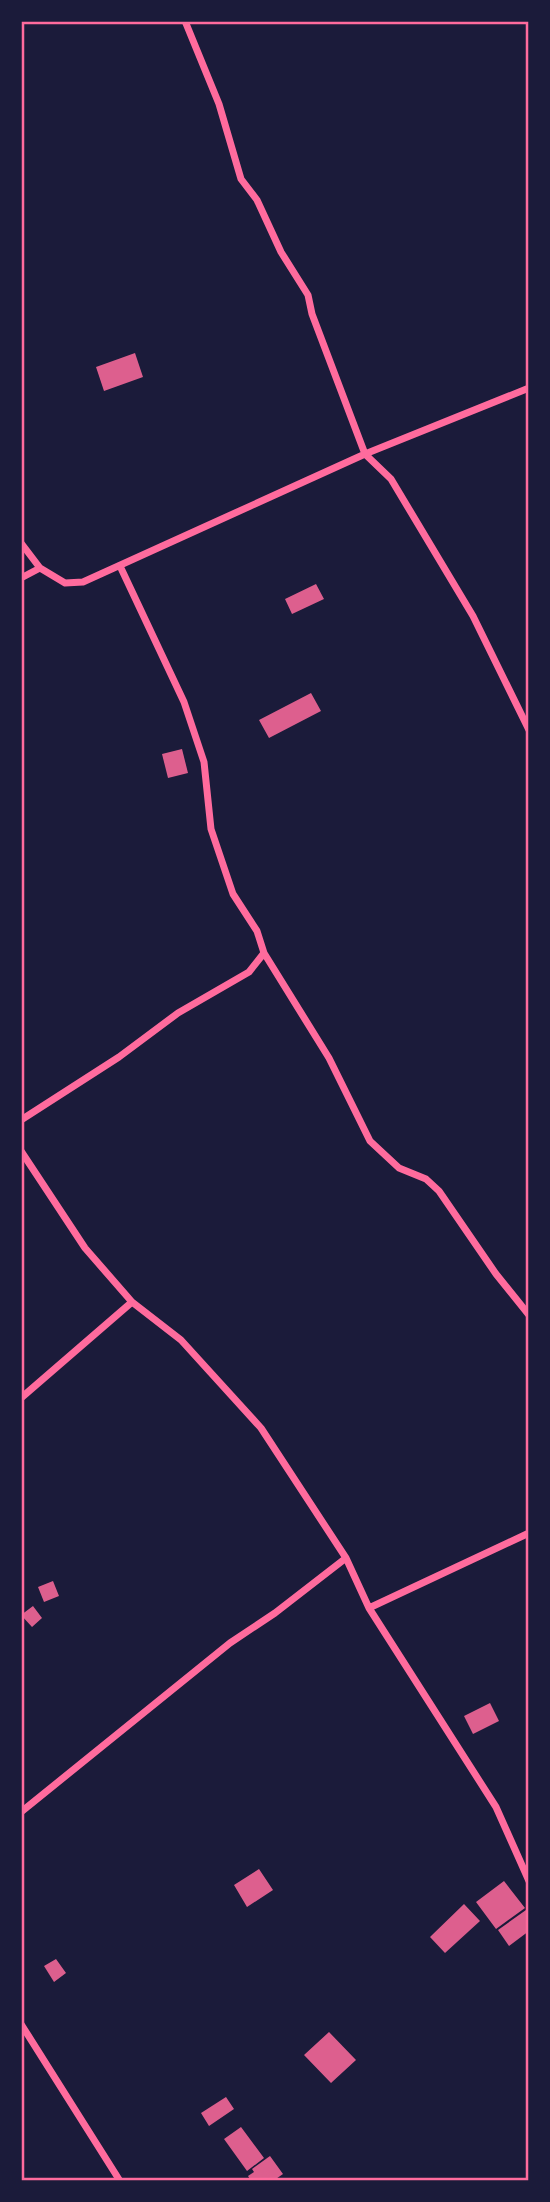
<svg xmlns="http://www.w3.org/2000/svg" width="550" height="2202" viewBox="0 0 550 2202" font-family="'Noto Sans',sans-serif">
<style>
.building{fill:#dd5f8e}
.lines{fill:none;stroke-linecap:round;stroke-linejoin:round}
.minor{stroke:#ff6b9d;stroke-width:7}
.neatline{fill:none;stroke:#ff6b9d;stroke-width:2.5}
</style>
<rect width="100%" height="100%" fill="#1b1b3a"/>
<path class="building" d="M 135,353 L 143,377 L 104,391 L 96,367 Z
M 316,584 L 324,599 L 292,614 L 285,599 Z
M 311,693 L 321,711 L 269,738 L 259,720 Z
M 182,749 L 188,773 L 168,778 L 162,754 Z
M 53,1581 L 59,1596 L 44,1602 L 38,1587 Z
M 33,1606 L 42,1618 L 32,1627 L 21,1615 Z
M 490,1703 L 499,1721 L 473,1734 L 464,1716 Z
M 259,1869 L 273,1890 L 247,1907 L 234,1885 Z
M 504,1881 L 525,1908 L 496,1929 L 476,1902 Z
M 464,1904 L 480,1921 L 445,1953 L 430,1937 Z
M 526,1910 L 529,1914 L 529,1931 L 509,1946 L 498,1930 Z
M 56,1959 L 66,1973 L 54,1982 L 44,1966 Z
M 329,2032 L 356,2060 L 331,2083 L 304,2055 Z
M 226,2097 L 234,2109 L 209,2126 L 201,2113 Z
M 241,2127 L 264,2158 L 247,2171 L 224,2139 Z
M 270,2156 L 283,2174 L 273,2181 L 251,2181 L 248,2176 L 254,2172 L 252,2169 Z"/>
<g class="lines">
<path class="minor" d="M 185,21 L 219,104 L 241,179 L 257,200 L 281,252 L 308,295 L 312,314 L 365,454 L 391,479 L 473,616 L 529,730
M 21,543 L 40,568 L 65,583 L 83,582 L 365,454 L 529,388
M 21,578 L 40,568
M 264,953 L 329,1058 L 370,1141 L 399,1168 L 426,1179 L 439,1191 L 496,1274 L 529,1315
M 21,1120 L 119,1057 L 178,1013 L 249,972 L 264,953 L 257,931 L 233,894 L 211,829 L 204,762 L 184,702 L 120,566
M 21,1151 L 85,1248 L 132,1302 L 181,1340 L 261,1428 L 346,1558 L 369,1608 L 496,1807 L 529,1881
M 21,1398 L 132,1302
M 369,1608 L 529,1533
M 21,1812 L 230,1643 L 275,1613 L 346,1558
M 21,2024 L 120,2181"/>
</g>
<rect width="550" height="2202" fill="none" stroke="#1b1b3a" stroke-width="46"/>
<rect x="23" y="23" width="504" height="2156" class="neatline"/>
</svg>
